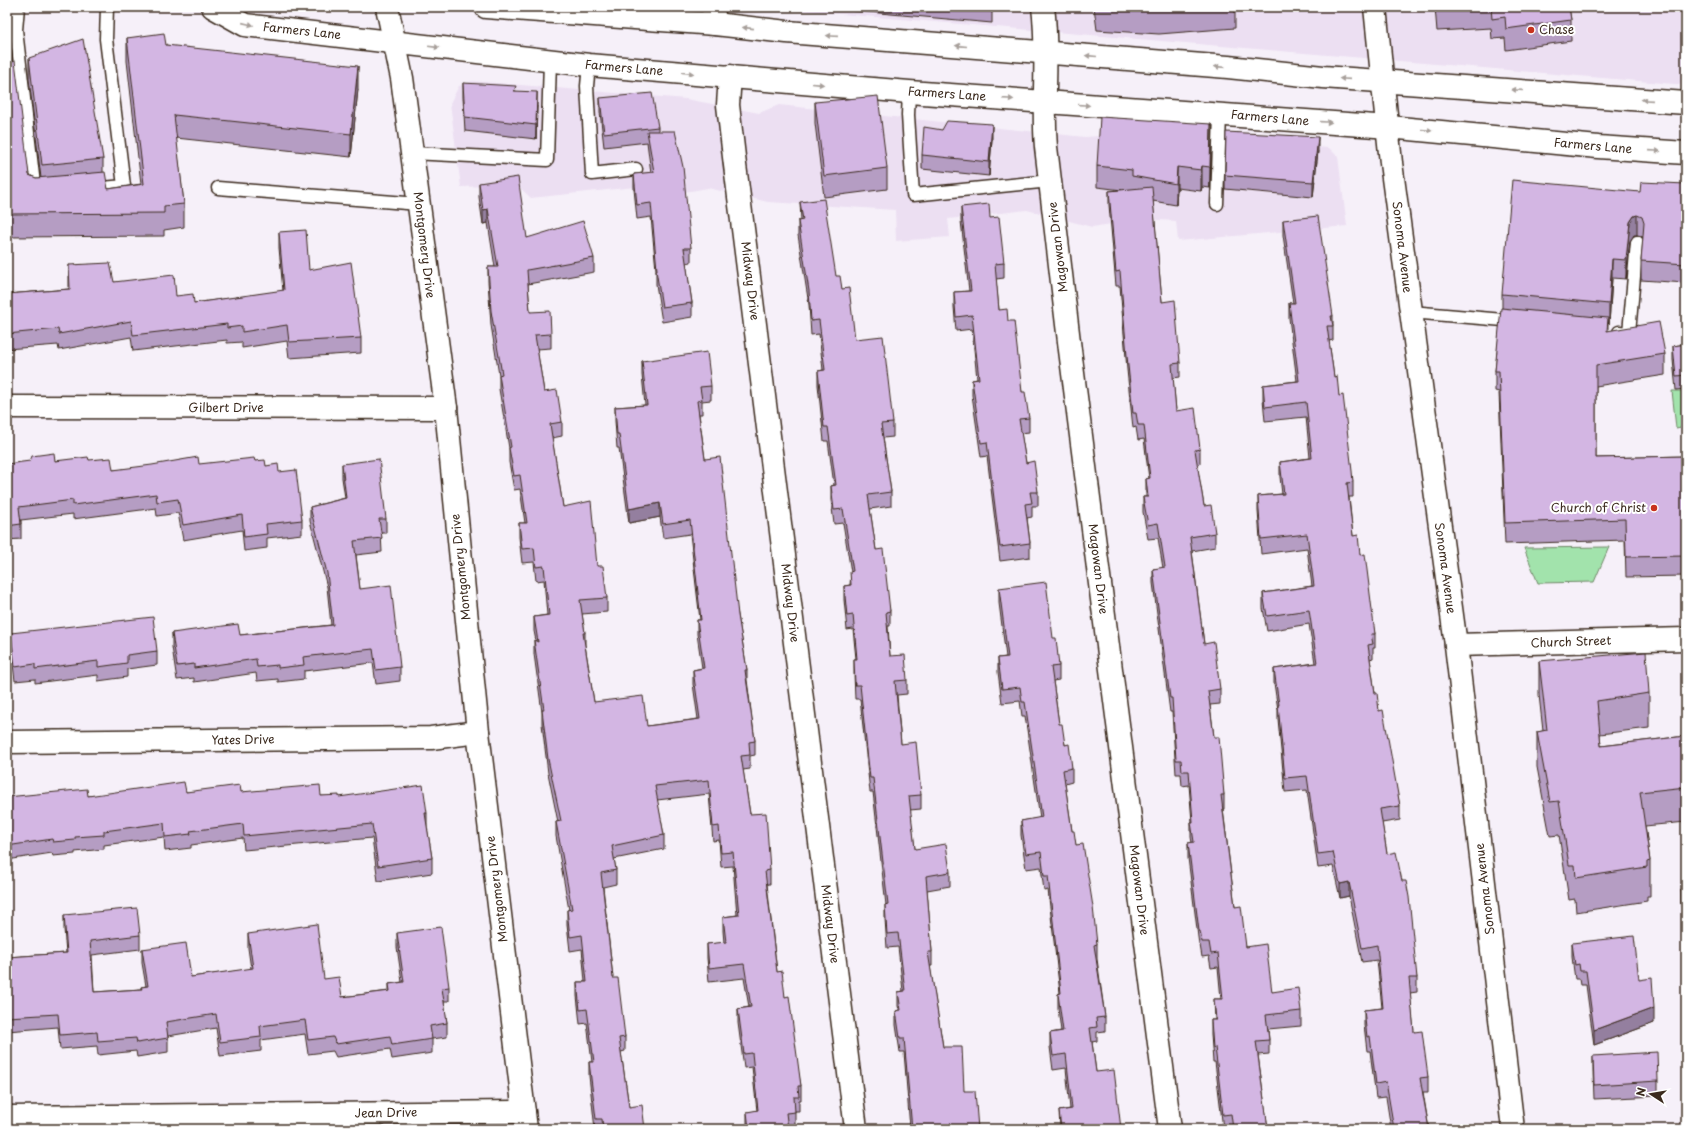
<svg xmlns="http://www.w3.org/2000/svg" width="1693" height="1136" viewBox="0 0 1693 1136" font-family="'Playpen Sans',sans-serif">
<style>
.built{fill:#ecdff2}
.green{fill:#a2e3ac;stroke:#6e8665}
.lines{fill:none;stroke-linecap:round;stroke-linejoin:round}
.lane-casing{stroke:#3b2a1e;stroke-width:15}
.street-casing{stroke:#3b2a1e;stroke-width:25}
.secondary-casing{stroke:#3b2a1e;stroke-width:25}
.primary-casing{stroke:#3b2a1e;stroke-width:25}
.lane{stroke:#fff;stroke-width:12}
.street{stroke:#fff;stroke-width:22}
.secondary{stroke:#fff;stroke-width:22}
.primary{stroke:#fff;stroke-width:22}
.wall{fill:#b59dc3;stroke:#3b2a1e}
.shaded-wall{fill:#947f9f;stroke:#3b2a1e}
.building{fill:#d3b6e3;stroke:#3b2a1e}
.oneway{fill:#a79f9a}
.poi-dot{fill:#c8321e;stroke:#fff;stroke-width:1.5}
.labels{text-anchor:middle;stroke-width:4;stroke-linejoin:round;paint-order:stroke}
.poi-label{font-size:12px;fill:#3b2a1e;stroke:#fff;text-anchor:start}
.street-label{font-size:12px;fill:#3b2a1e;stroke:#fff}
</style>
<rect width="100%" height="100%" fill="#f6f0f9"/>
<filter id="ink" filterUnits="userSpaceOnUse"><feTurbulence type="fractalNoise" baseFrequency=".025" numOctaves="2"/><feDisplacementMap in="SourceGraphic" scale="8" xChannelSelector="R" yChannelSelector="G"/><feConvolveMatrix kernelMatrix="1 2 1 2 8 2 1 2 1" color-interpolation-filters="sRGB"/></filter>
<g filter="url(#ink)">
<path class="built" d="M 757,7 L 1686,7 L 1686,85 Z
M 472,81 L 686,99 L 759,113 L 779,105 L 1085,137 L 1130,134 L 1329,148 L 1338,157 L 1347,226 L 1178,241 L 1176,221 L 1144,219 L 1092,227 L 1027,210 L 948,219 L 950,237 L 896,241 L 895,210 L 768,202 L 708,188 L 667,195 L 664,184 L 531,198 L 517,185 L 461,187 L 450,103 L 459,86 Z"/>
<path class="green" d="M 1672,391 L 1686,391 L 1686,426 L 1676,428 Z
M 1609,547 L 1594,582 L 1538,583 L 1524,548 Z"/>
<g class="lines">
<g class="lane-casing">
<path id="lane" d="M 18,7 L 16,30 L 35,193
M 589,65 L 587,86 L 592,174 L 636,169
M 909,92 L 908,115 L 913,195 L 1050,181
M 412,153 L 547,160 L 550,61
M 218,188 L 419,204
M 92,189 L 124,186 L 106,39 L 107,7
M 1217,204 L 1220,114
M 1411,312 L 1515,321
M 1619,332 L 1629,333 L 1637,242"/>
</g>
<g class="street-casing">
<path id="street" d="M 713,7 L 715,24
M 1043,7 C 1049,53 1042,101 1046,147 L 1070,350 L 1170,1129
M 730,76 L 728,105 L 734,157 L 856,1129
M 7,407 L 446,408
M 1456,645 L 1686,639
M 7,742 L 431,738 L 478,732
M 7,1117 L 524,1112"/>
</g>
<g class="secondary-casing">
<path id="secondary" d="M 387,7 L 402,78 L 446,408 L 478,732 L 526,1129
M 1375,7 L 1391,163 L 1456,645 L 1513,1129"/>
</g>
<g class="primary-casing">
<path id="primary" d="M 213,7 L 245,25 L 589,65 L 909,92 L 1389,127 L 1598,147 L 1686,153
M 486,7 L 715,24 L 787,32 L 1228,67 L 1323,77 L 1686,103"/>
</g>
<use href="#lane" class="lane"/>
<use href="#street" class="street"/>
<use href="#secondary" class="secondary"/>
<use href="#primary" class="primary"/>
</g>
<path class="wall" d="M 812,7 L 992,7 L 992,23 Z
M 1094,7 L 1235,7 L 1235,28 L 1159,34 L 1097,30 Z
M 1435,7 L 1569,7 L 1571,20 L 1571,41 L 1506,50 L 1505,38 L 1492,39 L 1491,28 L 1437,31 Z
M 127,38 L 166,45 L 358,89 L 351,157 L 176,138 L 184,204 L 184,227 L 164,230 L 164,236 L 7,237 L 7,64 L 29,175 L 36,178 L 41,178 L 29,79 L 29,58 L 103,159 L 103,172 L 108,189 L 141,184 L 127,61 Z
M 463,83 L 516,91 L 537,106 L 536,139 L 465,131 L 463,97 Z
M 600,98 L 658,127 L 658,131 L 691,248 L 691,262 L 686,263 L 692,303 L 692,317 L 662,322 L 656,284 L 656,270 L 651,217 L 637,219 L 634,189 L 634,174 L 651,173 L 647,142 L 604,147 L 600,112 Z
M 815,102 L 887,168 L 887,189 L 824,197 L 815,123 Z
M 942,130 L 992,139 L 989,176 L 922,169 L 922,155 Z
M 1211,145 L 1210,188 L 1202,187 L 1201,191 L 1177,188 L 1176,205 L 1153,201 L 1162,302 L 1180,363 L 1180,377 L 1173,378 L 1176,411 L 1200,449 L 1200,464 L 1197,464 L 1204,506 L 1215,533 L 1215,547 L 1192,551 L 1204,644 L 1220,689 L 1220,704 L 1210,705 L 1214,737 L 1224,795 L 1224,809 L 1223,809 L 1235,907 L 1246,947 L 1272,992 L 1301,1011 L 1301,1026 L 1268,1029 L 1269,1040 L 1269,1054 L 1258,1055 L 1268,1129 L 1231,1129 L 1231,1128 L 1223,1129 L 1215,1062 L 1213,1062 L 1211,1035 L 1211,1020 L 1215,1020 L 1214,999 L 1221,999 L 1218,967 L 1211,968 L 1209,956 L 1202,957 L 1200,945 L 1199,945 L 1188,858 L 1188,843 L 1192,843 L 1191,837 L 1191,822 L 1192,822 L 1189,785 L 1182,786 L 1181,774 L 1176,774 L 1172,712 L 1170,712 L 1153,583 L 1153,569 L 1163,568 L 1158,538 L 1148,539 L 1143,512 L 1143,497 L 1146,497 L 1146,479 L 1149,479 L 1144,439 L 1138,440 L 1136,427 L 1133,428 L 1127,370 L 1120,286 L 1116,286 L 1109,205 L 1109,191 L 1122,190 L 1097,187 L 1097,166 Z
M 1318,151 L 1313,197 L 1225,189 L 1225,175 Z
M 479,183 L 527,238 L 594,258 L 594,272 L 528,284 L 530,312 L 551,334 L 551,348 L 537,349 L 544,392 L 562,422 L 562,436 L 552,438 L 563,507 L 597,566 L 607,598 L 607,612 L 582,614 L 585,633 L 585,645 L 594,702 L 647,726 L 698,719 L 693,684 L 693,670 L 702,668 L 697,634 L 697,620 L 700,620 L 690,534 L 663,538 L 660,517 L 629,523 L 619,448 L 617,448 L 615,421 L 615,407 L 645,405 L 642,375 L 642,361 L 711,386 L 711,400 L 702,401 L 702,414 L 699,414 L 705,459 L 738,615 L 747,670 L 747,680 L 755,741 L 755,755 L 750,756 L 750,769 L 743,770 L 750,814 L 770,870 L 770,884 L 767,884 L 777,972 L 785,997 L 801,1086 L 801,1100 L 799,1100 L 799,1111 L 795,1111 L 795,1126 L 788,1127 L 788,1129 L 747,1129 L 747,1112 L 757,1111 L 752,1067 L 744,1068 L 738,1023 L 738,1009 L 749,1007 L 744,978 L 709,982 L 707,958 L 707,944 L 724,943 L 723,931 L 723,917 L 737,915 L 733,866 L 721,867 L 719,840 L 713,841 L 709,794 L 657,800 L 664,835 L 664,849 L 614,859 L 616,870 L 616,884 L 603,887 L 613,978 L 625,1037 L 625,1051 L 621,1052 L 629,1107 L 645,1129 L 595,1129 L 589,1076 L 589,1062 L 592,1062 L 587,1023 L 580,1024 L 577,996 L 577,982 L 585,982 L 582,949 L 570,951 L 567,924 L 567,910 L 569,910 L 556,836 L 556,822 L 558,822 L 548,773 L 542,724 L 542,712 L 534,654 L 534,640 L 536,641 L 534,631 L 534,617 L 547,615 L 544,580 L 536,581 L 534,562 L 522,563 L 519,537 L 519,523 L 525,523 L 520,489 L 514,490 L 509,462 L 509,448 L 499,389 L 499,375 L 491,325 L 488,281 L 488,267 L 495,267 L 488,223 L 483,224 L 479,197 Z
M 1686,184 L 1686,283 L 1641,280 L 1641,261 L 1643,239 L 1642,236 L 1637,235 L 1634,235 L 1630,241 L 1626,279 L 1612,278 L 1609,324 L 1608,323 L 1608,331 L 1665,354 L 1665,375 L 1596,386 L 1596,458 L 1686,456 L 1686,576 L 1626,577 L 1625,540 L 1505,544 L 1499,392 L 1495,391 L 1495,371 L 1502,308 L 1502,294 L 1640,192 Z
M 800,202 L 842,289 L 855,339 L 893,423 L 893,437 L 883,438 L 891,492 L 891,506 L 870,509 L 876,550 L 890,611 L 890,626 L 888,626 L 890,656 L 907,680 L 907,694 L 897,695 L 901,744 L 921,795 L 921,809 L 910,810 L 915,849 L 950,872 L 950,886 L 927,890 L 932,952 L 932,966 L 930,966 L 943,1047 L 964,1091 L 978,1129 L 910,1129 L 904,1052 L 900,1052 L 896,1025 L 896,1011 L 899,1010 L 898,1006 L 898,992 L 903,991 L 898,947 L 887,948 L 885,919 L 885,905 L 886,905 L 873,792 L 870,792 L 860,699 L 855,699 L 854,673 L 854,659 L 856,659 L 853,629 L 847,630 L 844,600 L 844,586 L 850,585 L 851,572 L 843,523 L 834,524 L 831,500 L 831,486 L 834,485 L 828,441 L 824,441 L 818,385 L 818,371 L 823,370 L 819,334 L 811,335 L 809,305 L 798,235 L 798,221 L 801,221 Z
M 961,207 L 990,218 L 1004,263 L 1004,278 L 996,279 L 999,310 L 1008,321 L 1022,392 L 1029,418 L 1029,432 L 1021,433 L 1026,463 L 1038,492 L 1038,506 L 1032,506 L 1032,517 L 1027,518 L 1030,543 L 1030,557 L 1000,561 L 987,456 L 981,457 L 972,395 L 972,380 L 977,379 L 972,329 L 956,331 L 954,307 L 954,292 L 969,291 L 961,221 Z
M 1283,220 L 1333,316 L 1333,340 L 1329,341 L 1334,377 L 1339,396 L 1353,482 L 1353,497 L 1349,497 L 1353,536 L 1360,555 L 1375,634 L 1375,648 L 1373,648 L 1373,658 L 1370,659 L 1375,693 L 1400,806 L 1400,820 L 1382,823 L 1387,854 L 1417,978 L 1417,992 L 1410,993 L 1414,1032 L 1428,1077 L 1428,1092 L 1423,1092 L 1429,1129 L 1391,1129 L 1386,1097 L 1376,1098 L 1370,1051 L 1367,1051 L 1364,1025 L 1364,1010 L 1382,1008 L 1377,960 L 1362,962 L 1349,896 L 1340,898 L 1333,866 L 1318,868 L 1307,790 L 1285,792 L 1278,719 L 1278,710 L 1274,683 L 1274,669 L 1315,663 L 1309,624 L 1267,631 L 1263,608 L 1263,593 L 1312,586 L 1307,548 L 1261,554 L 1258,511 L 1258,496 L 1282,494 L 1280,477 L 1280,462 L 1310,458 L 1306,417 L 1265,421 L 1263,399 L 1263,385 L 1297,381 L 1289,318 L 1289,303 L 1293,303 L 1283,235 Z
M 279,232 L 309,270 L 361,338 L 361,353 L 289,358 L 287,341 L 242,348 L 242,342 L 227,343 L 227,340 L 133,351 L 131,337 L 59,350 L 58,345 L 7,349 L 7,294 L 69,289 L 69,265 L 114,282 L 176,296 L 194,303 L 283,291 L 279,248 Z
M 1686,344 L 1686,389 L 1676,390 L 1673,360 L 1673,346 Z
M 89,460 L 113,470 L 255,461 L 266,466 L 279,472 L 302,520 L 302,534 L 267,538 L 267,548 L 244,551 L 242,530 L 183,540 L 178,513 L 157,516 L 156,508 L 73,519 L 73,514 L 21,520 L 21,539 L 7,540 L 7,464 L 55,461 Z
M 342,464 L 386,519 L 386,533 L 381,533 L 382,552 L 356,555 L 360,589 L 400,667 L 400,681 L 376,684 L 373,663 L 304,671 L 304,679 L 278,682 L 278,679 L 257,681 L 256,673 L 194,682 L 194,678 L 177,680 L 172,647 L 172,633 L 240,635 L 331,625 L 327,587 L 310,521 L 310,507 L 345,498 L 342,478 Z
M 999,588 L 1053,638 L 1059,666 L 1059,680 L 1053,681 L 1059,724 L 1072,768 L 1072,782 L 1065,784 L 1072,831 L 1076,845 L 1097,944 L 1097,959 L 1105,1017 L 1105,1031 L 1097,1032 L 1097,1041 L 1092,1042 L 1096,1072 L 1121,1129 L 1060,1129 L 1059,1111 L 1070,1109 L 1066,1068 L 1053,1070 L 1050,1047 L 1050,1033 L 1061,1031 L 1058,1008 L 1058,994 L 1060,993 L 1048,890 L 1044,891 L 1041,867 L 1026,869 L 1021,835 L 1021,821 L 1040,818 L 1025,716 L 1022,716 L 1020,701 L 1002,703 L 998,672 L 998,658 L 1006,657 L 999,603 Z
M 11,633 L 157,651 L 157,665 L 127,669 L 127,677 L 98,681 L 98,675 L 35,683 L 35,679 L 15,681 L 11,647 Z
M 1539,661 L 1649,693 L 1649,728 L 1600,734 L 1601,746 L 1686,736 L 1686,822 L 1645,826 L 1650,861 L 1650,896 L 1647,896 L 1647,901 L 1576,912 L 1575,899 L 1569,900 L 1559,835 L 1550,836 L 1537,767 L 1537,732 L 1543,731 L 1539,695 Z
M 186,792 L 241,792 L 339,797 L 427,813 L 427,827 L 432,858 L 432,873 L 378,881 L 372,838 L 244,850 L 243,838 L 191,845 L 191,848 L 165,851 L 164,837 L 104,845 L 104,849 L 75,852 L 75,854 L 53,856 L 52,853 L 7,860 L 7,797 L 88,796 Z
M 1686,889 L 1686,935 L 1685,935 L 1681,904 L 1681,890 Z
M 64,915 L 140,935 L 140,949 L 92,955 L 94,992 L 141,989 L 141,987 L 146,986 L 142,963 L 142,949 L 191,977 L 251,969 L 248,948 L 248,934 L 324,979 L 342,997 L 389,991 L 389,984 L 402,982 L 397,947 L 397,933 L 449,987 L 449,1001 L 444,1001 L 447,1023 L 447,1037 L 432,1039 L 432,1053 L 392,1059 L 390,1049 L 336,1057 L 333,1051 L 308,1054 L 305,1034 L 261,1040 L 261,1051 L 220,1056 L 216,1028 L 168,1036 L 168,1052 L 137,1057 L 136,1051 L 98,1055 L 97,1046 L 60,1049 L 58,1027 L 7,1031 L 7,957 L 66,953 L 64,929 Z
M 1572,943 L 1639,980 L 1654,1023 L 1594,1045 L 1586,985 L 1580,985 L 1579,979 L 1575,979 L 1572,957 Z
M 1593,1056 L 1658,1081 L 1658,1096 L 1594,1099 L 1593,1071 Z"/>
<path class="shaded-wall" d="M 358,66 L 358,89 L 351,157 L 351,134 Z
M 537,92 L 537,106 L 536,139 L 536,125 Z
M 992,124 L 992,139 L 989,176 L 989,162 Z
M 1211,124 L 1211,145 L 1210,188 L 1210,167 Z
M 1318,137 L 1318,151 L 1313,197 L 1313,182 Z
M 1202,166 L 1202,187 L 1201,191 L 1201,170 Z
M 1177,167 L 1177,188 L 1176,205 L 1176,184 Z
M 488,209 L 488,223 L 483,224 L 483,210 Z
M 1637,215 L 1637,235 L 1634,235 L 1630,241 L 1626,279 L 1626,260 L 1630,222 L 1634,216 Z
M 1612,259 L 1612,278 L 1609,324 L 1609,304 Z
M 660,503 L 660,517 L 629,523 L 629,509 Z
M 1349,882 L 1349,896 L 1340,898 L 1340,884 Z
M 1654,1008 L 1654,1023 L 1594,1045 L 1594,1030 Z"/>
<path class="building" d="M 1437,7 L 1488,7 L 1437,10 Z
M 1491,7 L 1569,7 L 1571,20 L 1506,29 L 1505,17 L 1492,19 Z
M 164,33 L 166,45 L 358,66 L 351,134 L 174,115 L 184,204 L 164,206 L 164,213 L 7,214 L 7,64 L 15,61 L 29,175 L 36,178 L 105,172 L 108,189 L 144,184 L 127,38 Z
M 83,39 L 103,159 L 42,165 L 29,58 Z
M 463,83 L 516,86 L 514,91 L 537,92 L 536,125 L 465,117 Z
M 652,93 L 658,127 L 604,133 L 600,98 Z
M 878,96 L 887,168 L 824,176 L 815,102 Z
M 1100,117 L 1211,124 L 1210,167 L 1202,166 L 1201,170 L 1177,167 L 1176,184 L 1132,176 L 1132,170 L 1097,166 Z
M 947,121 L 992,124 L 989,162 L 922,155 L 924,127 L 942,130 Z
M 647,131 L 675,131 L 683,167 L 691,248 L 684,248 L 692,303 L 662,307 L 656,270 L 657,270 L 651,203 L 637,205 L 634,174 L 654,172 Z
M 1226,132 L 1318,137 L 1313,182 L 1225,175 Z
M 518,177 L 527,238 L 583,221 L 594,258 L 527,270 L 530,312 L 550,311 L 551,334 L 535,335 L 544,392 L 557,390 L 562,422 L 550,424 L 563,507 L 591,501 L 597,566 L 603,566 L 607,598 L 580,600 L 585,633 L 583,633 L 594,702 L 643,696 L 647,726 L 700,719 L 693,670 L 704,668 L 697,620 L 701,620 L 690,520 L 663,524 L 660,503 L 629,509 L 619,434 L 617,434 L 615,407 L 647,405 L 642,361 L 707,352 L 711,386 L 700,387 L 702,400 L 697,401 L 705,459 L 720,457 L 738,615 L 747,670 L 745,670 L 755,741 L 749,742 L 750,755 L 741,756 L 750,814 L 766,813 L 770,870 L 765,871 L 777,972 L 782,971 L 785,997 L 789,996 L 801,1086 L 798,1086 L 799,1097 L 794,1097 L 795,1112 L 786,1113 L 788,1129 L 749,1129 L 747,1112 L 758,1110 L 752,1053 L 744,1054 L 738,1009 L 751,1007 L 744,964 L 709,968 L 707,944 L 726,942 L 723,917 L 739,915 L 733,852 L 721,853 L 719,826 L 713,827 L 709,780 L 655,786 L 664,835 L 612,846 L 616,870 L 601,873 L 613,978 L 618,978 L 625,1037 L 619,1038 L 629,1107 L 642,1105 L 645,1129 L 603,1129 L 602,1119 L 596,1119 L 589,1062 L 594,1062 L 587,1009 L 580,1010 L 577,982 L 587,982 L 582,935 L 570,937 L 567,910 L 572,909 L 556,822 L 561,821 L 548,759 L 542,710 L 544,710 L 534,640 L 538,642 L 534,617 L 549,615 L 544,566 L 536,567 L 534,548 L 522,549 L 519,523 L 527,523 L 520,475 L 514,476 L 509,448 L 511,447 L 499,375 L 502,374 L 491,311 L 488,267 L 498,267 L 488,209 L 483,210 L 479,183 Z
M 1512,180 L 1640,192 L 1641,182 L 1686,184 L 1686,264 L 1641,261 L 1644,223 L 1642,217 L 1637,215 L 1634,216 L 1630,222 L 1626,260 L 1612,259 L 1609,304 L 1502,294 Z
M 1152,187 L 1162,302 L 1175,300 L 1180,363 L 1172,364 L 1176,411 L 1195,408 L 1200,449 L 1195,450 L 1204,506 L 1211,505 L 1215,533 L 1190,537 L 1204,644 L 1214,642 L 1220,689 L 1208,691 L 1214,737 L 1219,737 L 1224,795 L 1221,795 L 1235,907 L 1241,906 L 1246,947 L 1266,944 L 1272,992 L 1298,988 L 1301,1011 L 1266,1015 L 1269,1040 L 1256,1041 L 1268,1129 L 1233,1129 L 1231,1114 L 1223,1115 L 1215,1047 L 1213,1048 L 1211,1020 L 1216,1020 L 1214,999 L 1223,999 L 1218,953 L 1211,954 L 1209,942 L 1202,942 L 1200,931 L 1199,931 L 1188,843 L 1194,842 L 1191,822 L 1193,822 L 1189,771 L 1182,771 L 1181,760 L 1176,760 L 1172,698 L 1170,698 L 1153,569 L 1165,567 L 1158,523 L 1148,525 L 1143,497 L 1148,497 L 1146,479 L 1150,478 L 1144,425 L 1138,425 L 1136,413 L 1133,413 L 1127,356 L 1120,271 L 1116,272 L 1109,191 Z
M 824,199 L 836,276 L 840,276 L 842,289 L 849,288 L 855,339 L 883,336 L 893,423 L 881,424 L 891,492 L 868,495 L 876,550 L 883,549 L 890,611 L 886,612 L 890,656 L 905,655 L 907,680 L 895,681 L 901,744 L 916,742 L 921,795 L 909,796 L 915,849 L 946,844 L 950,872 L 926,876 L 932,952 L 928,952 L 943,1047 L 962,1047 L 964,1091 L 975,1091 L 978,1129 L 919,1129 L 919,1128 L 912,1129 L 904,1038 L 900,1038 L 896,1011 L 901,1010 L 898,992 L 905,991 L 898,933 L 887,934 L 885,905 L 888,904 L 873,778 L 870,778 L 860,685 L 855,685 L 854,659 L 857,659 L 853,615 L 847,616 L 844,586 L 851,585 L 850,572 L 853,571 L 843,509 L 834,510 L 831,486 L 836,485 L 828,427 L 824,427 L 818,371 L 825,370 L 819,320 L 811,321 L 809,291 L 798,221 L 803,220 L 800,202 Z
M 989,204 L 990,218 L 999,217 L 1004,263 L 995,264 L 999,310 L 1007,309 L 1008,321 L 1014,321 L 1022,392 L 1025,392 L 1029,418 L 1019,419 L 1026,463 L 1034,461 L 1038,492 L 1030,492 L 1032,503 L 1025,504 L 1030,543 L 1000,547 L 987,442 L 981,443 L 972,380 L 979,379 L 972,315 L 956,317 L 954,292 L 971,291 L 961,207 Z
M 1318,216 L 1333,316 L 1331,316 L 1333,326 L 1327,326 L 1334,377 L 1337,376 L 1339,396 L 1343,395 L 1352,471 L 1353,482 L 1347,483 L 1353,536 L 1358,535 L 1360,555 L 1365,554 L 1375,634 L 1371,634 L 1373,644 L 1368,645 L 1375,693 L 1377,693 L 1379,711 L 1383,710 L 1400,806 L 1380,809 L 1387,854 L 1396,852 L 1402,881 L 1406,881 L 1409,897 L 1417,978 L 1409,978 L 1414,1032 L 1422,1031 L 1428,1077 L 1420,1078 L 1429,1129 L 1394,1129 L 1386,1082 L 1376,1084 L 1370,1036 L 1367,1037 L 1364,1010 L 1383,1008 L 1377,945 L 1362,948 L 1349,882 L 1340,884 L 1333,852 L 1318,854 L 1307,776 L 1285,778 L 1278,705 L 1279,705 L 1274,669 L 1317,663 L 1309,610 L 1267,616 L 1263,593 L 1314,586 L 1307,534 L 1261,539 L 1258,496 L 1284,494 L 1280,462 L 1312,458 L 1306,402 L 1265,407 L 1263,385 L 1299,381 L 1289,303 L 1295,303 L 1283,220 Z
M 306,230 L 309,270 L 351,262 L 361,338 L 289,342 L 287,325 L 242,332 L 242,326 L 227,328 L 227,324 L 133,335 L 131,321 L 59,334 L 58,329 L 7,334 L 7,294 L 70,289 L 69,265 L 110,263 L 114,282 L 174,275 L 176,296 L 193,294 L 194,303 L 284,290 L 279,232 Z
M 1501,308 L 1608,318 L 1607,331 L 1659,322 L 1665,354 L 1596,365 L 1596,458 L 1686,456 L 1686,556 L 1626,557 L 1625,519 L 1505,523 L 1499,371 L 1495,371 Z
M 1686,344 L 1686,375 L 1676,376 L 1673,346 Z
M 54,453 L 55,461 L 88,457 L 89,460 L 111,458 L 113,470 L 152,465 L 198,457 L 199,464 L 254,458 L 255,461 L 265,460 L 266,466 L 278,464 L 279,472 L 296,470 L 302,520 L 266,524 L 267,534 L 244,537 L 242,515 L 183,525 L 178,499 L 157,502 L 156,494 L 73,505 L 73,500 L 19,507 L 21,524 L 7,526 L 7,464 L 30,461 L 32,456 Z
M 379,459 L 386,519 L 379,519 L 382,538 L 354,541 L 360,589 L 391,585 L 400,667 L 376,670 L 373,649 L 303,657 L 304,665 L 278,668 L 278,665 L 257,667 L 256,659 L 194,668 L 194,664 L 177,666 L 172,633 L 238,624 L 240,635 L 333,625 L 327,573 L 310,507 L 346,498 L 342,464 Z
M 1046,582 L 1053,638 L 1056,638 L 1059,666 L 1051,667 L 1059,724 L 1062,724 L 1065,745 L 1069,744 L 1072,768 L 1063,770 L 1072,831 L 1074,831 L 1076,845 L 1083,844 L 1093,907 L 1097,944 L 1094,945 L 1105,1017 L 1096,1018 L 1097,1027 L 1090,1028 L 1096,1072 L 1114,1070 L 1121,1129 L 1061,1129 L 1059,1111 L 1072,1109 L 1066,1054 L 1053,1056 L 1050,1033 L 1063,1031 L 1058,994 L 1061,993 L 1048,876 L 1044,876 L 1041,852 L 1026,854 L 1021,821 L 1042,817 L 1025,702 L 1022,702 L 1020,687 L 1002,689 L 998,658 L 1008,657 L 999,588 Z
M 153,617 L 157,651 L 127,655 L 127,663 L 98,667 L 98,661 L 35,669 L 35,664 L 15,667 L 11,633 Z
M 1646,652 L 1649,693 L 1597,701 L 1601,746 L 1686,736 L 1686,787 L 1640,792 L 1650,861 L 1647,862 L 1647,867 L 1576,878 L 1575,865 L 1569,865 L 1559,801 L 1550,802 L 1537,732 L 1547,730 L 1539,661 Z
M 184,782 L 186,792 L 240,785 L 241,792 L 320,785 L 321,796 L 339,795 L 339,797 L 423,785 L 427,813 L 425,813 L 432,858 L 378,866 L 372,824 L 244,836 L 243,824 L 190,831 L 191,834 L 165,837 L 164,823 L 104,831 L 104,835 L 75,837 L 75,840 L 53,842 L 52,839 L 7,846 L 7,797 L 87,789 L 88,796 Z
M 1686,889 L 1686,920 L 1685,920 L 1681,890 Z
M 137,908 L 140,935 L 90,941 L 94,992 L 142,989 L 141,987 L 148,986 L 142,949 L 186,943 L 191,977 L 253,968 L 248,934 L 317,924 L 324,979 L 339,977 L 342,997 L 390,991 L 389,984 L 404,982 L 397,933 L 441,927 L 449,987 L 442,988 L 447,1023 L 430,1026 L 432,1039 L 392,1045 L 390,1036 L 336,1044 L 333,1037 L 308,1040 L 305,1020 L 260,1026 L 261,1037 L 220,1042 L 216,1014 L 166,1022 L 168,1038 L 137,1043 L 136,1038 L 98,1041 L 97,1032 L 60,1035 L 58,1014 L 7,1017 L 7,957 L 67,953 L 64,915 Z
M 1634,936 L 1639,980 L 1652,978 L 1654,1008 L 1594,1030 L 1586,971 L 1580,971 L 1579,964 L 1575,965 L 1572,943 Z
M 1657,1052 L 1658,1081 L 1594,1085 L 1593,1056 Z"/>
<defs><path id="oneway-solid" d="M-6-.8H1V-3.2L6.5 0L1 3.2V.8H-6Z"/></defs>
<g class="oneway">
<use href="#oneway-solid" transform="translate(248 24) rotate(13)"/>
<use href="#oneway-solid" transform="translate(748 28) rotate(-174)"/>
<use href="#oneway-solid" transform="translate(832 36) rotate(-176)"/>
<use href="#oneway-solid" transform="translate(961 46) rotate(-175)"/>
<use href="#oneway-solid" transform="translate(434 47) rotate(7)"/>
<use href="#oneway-solid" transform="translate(1091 56) rotate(-175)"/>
<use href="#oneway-solid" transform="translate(1220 67) rotate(-175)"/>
<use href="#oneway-solid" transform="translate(688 73) rotate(5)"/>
<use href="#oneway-solid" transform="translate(1345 79) rotate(-176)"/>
<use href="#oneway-solid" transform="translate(818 84) rotate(5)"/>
<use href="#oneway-solid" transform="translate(1517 90) rotate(-176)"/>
<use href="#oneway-solid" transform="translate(1008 99) rotate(4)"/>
<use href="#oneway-solid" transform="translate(1647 100) rotate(-176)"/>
<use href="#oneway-solid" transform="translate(1084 105) rotate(4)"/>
<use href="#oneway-solid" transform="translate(1326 122) rotate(4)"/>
<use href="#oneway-solid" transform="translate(1427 130) rotate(5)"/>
<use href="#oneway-solid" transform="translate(1655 151) rotate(4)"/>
</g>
</g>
<g class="poi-dot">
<circle cx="1531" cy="30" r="4"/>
<circle cx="1654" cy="508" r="4"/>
</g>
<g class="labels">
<g class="poi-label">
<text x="1539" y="34">Chase</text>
<text x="1646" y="512" text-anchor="end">Church of Christ</text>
</g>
<g class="street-label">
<text transform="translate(302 31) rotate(6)" y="4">Farmers Lane</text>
<text transform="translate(624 68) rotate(5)" y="4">Farmers Lane</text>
<text transform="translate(947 94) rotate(4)" y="4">Farmers Lane</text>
<text transform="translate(1270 118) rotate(5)" y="4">Farmers Lane</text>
<text transform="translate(1593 146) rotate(5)" y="4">Farmers Lane</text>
<text transform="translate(424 245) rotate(83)" y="4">Montgomery Drive</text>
<text transform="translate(1058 247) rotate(-97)" y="4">Magowan Drive</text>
<text transform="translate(1402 247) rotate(83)" y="4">Sonoma Avenue</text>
<text transform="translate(750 281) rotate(83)" y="4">Midway Drive</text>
<text x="226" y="412">Gilbert Drive</text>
<text transform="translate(461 567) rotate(-96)" y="4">Montgomery Drive</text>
<text transform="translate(1445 568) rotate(82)" y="4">Sonoma Avenue</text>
<text transform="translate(1098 569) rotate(83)" y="4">Magowan Drive</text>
<text transform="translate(790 603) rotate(83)" y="4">Midway Drive</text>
<text transform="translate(1571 642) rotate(-2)" y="4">Church Street</text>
<text transform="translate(243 740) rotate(-1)" y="4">Yates Drive</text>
<text transform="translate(497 889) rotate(-97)" y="4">Montgomery Drive</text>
<text transform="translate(1485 889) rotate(-97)" y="4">Sonoma Avenue</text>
<text transform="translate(1139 890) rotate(83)" y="4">Magowan Drive</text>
<text transform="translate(830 924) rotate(83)" y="4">Midway Drive</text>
<text transform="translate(386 1113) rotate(-1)" y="4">Jean Drive</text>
</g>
</g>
<rect width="1693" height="1136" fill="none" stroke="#fff" stroke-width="24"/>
<rect x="12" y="12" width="1669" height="1112" fill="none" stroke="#3b2a1e" stroke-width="1.5" filter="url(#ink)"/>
<g transform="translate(1651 1094) rotate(282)" stroke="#ffffff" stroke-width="3" paint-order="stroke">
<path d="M0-3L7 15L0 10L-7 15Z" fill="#3b2a1e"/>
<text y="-6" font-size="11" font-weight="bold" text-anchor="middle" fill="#3b2a1e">N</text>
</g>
</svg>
